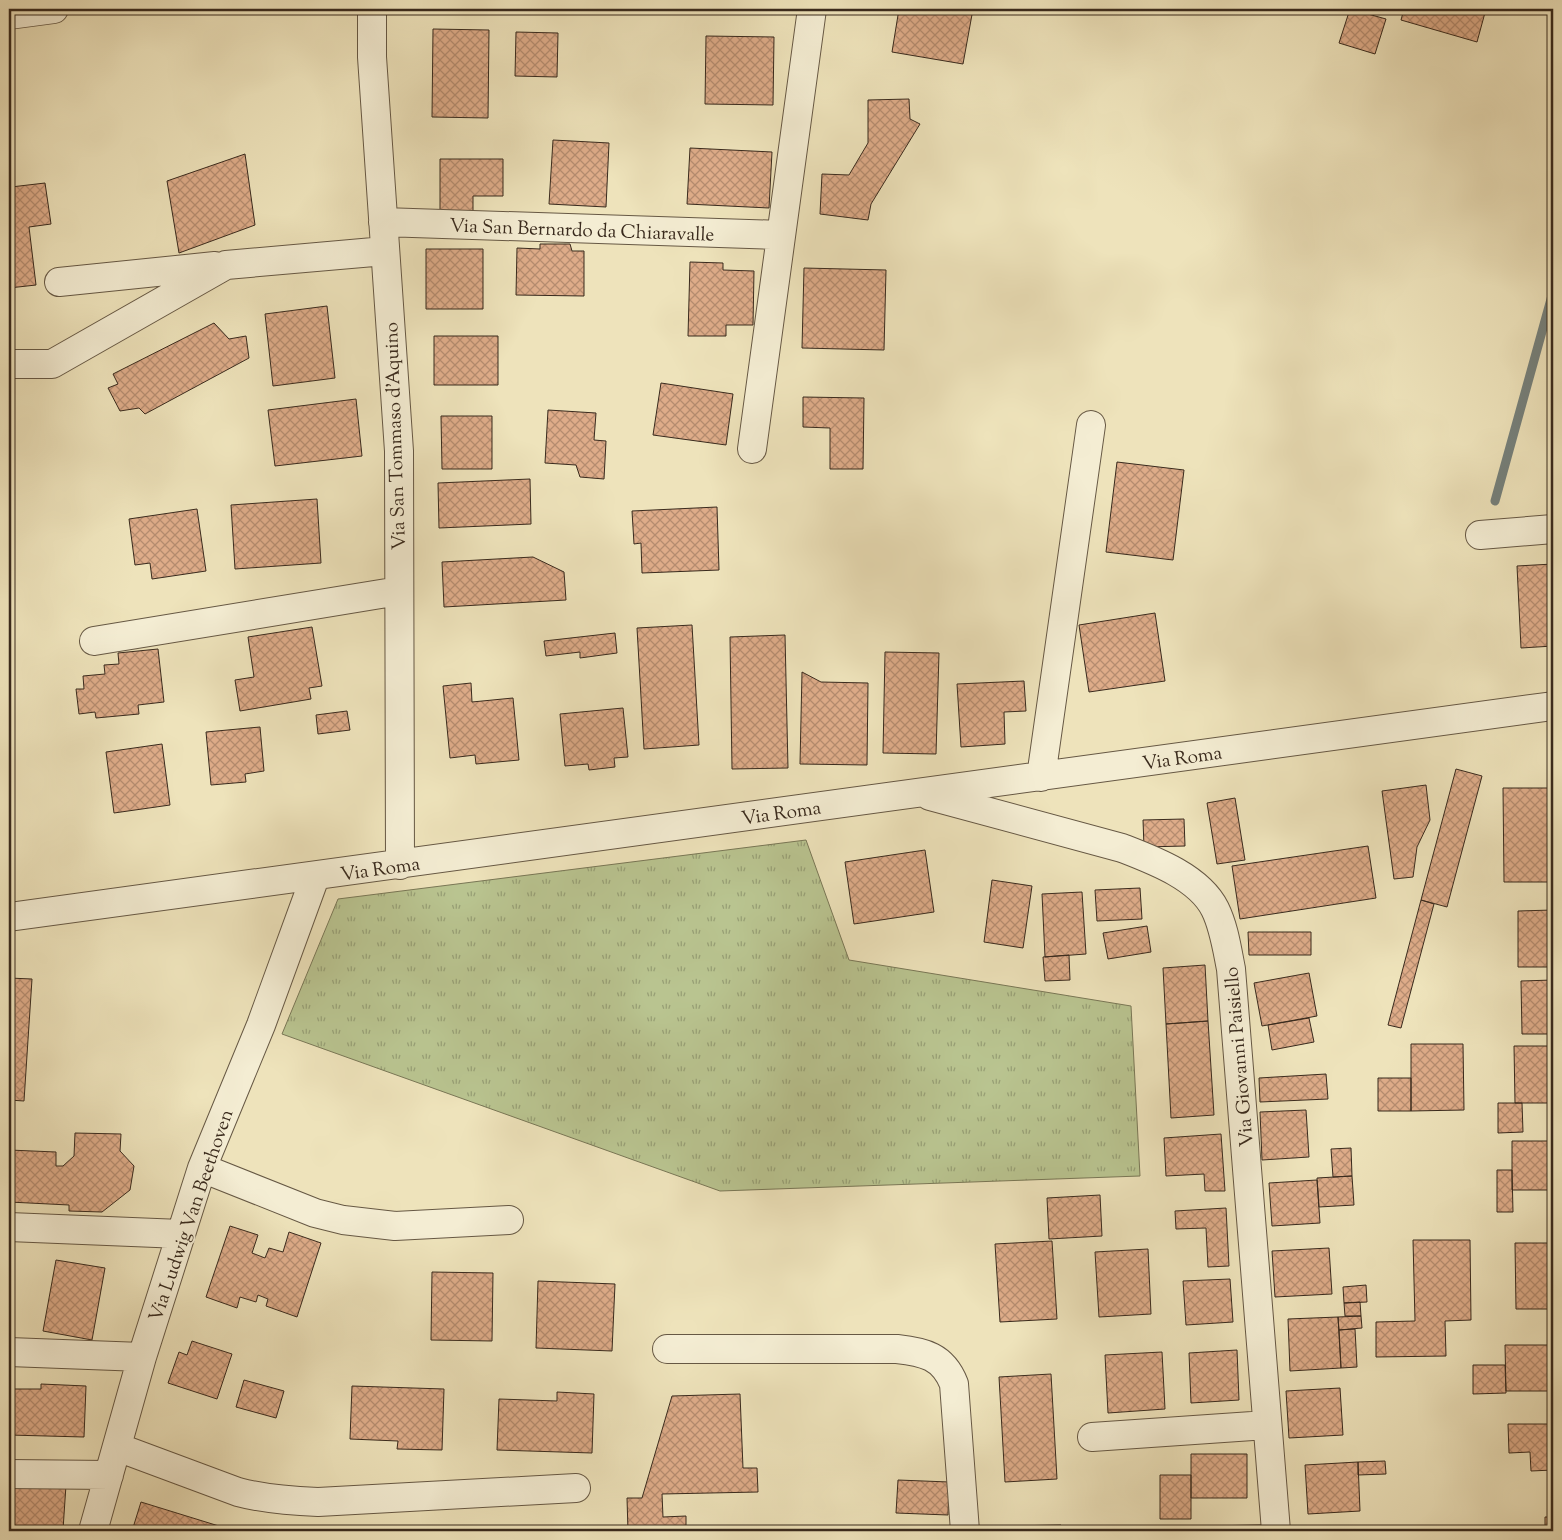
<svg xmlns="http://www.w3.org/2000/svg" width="1562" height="1540" viewBox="0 0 1562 1540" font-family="'Sorts Mill Goudy',serif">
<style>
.grass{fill:url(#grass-tufts);stroke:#797756}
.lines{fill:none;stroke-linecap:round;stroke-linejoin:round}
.stream{stroke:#76817c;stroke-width:9}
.building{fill:url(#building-cross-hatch);stroke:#392a1d}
.minor-casing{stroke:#665844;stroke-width:30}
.minor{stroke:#f4edd3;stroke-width:28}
.labels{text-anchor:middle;stroke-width:4;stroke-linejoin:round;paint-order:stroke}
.street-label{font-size:19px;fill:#392a1d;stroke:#f4edd3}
</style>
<defs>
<pattern id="grass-tufts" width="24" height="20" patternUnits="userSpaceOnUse" patternTransform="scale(1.25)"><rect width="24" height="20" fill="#b9c490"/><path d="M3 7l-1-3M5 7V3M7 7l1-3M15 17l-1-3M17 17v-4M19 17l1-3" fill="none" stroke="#979f75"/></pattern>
<pattern id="building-cross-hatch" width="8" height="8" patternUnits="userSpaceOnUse" patternTransform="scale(1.25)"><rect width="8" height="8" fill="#deac89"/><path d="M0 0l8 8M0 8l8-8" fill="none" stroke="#b58c6f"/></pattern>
</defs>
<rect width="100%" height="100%" fill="#eee3bb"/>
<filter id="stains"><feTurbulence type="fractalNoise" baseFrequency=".004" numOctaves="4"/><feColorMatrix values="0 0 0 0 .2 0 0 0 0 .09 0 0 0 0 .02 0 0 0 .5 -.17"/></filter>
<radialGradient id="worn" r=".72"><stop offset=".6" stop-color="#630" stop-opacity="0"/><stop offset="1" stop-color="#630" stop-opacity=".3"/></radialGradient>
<path class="grass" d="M 806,840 L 849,960 L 1131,1006 L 1140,1176 L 720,1191 L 282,1034 L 338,899 Z"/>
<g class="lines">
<path class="stream" d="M 1495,501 L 1553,292"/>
</g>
<path class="building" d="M 899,9 L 973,9 L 963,64 L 892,52 Z
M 1350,9 L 1386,19 L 1375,54 L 1339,43 Z
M 1404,9 L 1486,9 L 1477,42 L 1401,20 Z
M 433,29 L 489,30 L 488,118 L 432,117 Z
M 516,32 L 558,33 L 557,77 L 515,76 Z
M 706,36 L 774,37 L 773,105 L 705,104 Z
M 909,99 L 910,119 L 920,124 L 871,204 L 868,220 L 820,214 L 822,174 L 849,175 L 868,143 L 868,100 Z
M 553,140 L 609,143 L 606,207 L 549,204 Z
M 690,148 L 772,152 L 769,208 L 687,204 Z
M 245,154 L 255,225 L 179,253 L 167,181 Z
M 440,159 L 503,159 L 503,196 L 473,196 L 473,213 L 440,213 Z
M 45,183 L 51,224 L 29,227 L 36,285 L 9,288 L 9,198 L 12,198 L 11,187 Z
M 540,244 L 570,244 L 572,251 L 584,251 L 584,296 L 516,295 L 517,248 L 540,249 Z
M 426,249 L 483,249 L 483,309 L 426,309 Z
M 690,262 L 723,263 L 723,270 L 754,271 L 753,325 L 726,325 L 726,336 L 688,336 Z
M 804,268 L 886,270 L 884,350 L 802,348 Z
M 327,306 L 335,378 L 273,386 L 265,314 Z
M 214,323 L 229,339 L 246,336 L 249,358 L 145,414 L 139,408 L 120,411 L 108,388 L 118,384 L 113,374 Z
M 434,336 L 498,336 L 498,385 L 434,385 Z
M 661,383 L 733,394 L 726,445 L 653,435 Z
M 803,397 L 864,398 L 863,469 L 830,469 L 830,428 L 803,427 Z
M 356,399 L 362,456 L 275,466 L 268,410 Z
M 548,410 L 596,413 L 594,440 L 606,441 L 604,479 L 580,477 L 576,465 L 545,463 Z
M 441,416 L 492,416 L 492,469 L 442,469 Z
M 1117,462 L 1184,470 L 1173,560 L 1106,552 Z
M 530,479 L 531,524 L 439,528 L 438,483 Z
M 317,499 L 321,563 L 235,569 L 231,505 Z
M 717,507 L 719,570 L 642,573 L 641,543 L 634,544 L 632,511 Z
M 197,509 L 206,571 L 152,579 L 150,563 L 135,565 L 129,519 Z
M 533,557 L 564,572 L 566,600 L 444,607 L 442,562 Z
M 1553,564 L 1553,646 L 1521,648 L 1517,566 Z
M 9,572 L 13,600 L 9,601 Z
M 1155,613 L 1165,681 L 1089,692 L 1079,625 Z
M 692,625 L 699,745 L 644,749 L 637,628 Z
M 312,627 L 322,686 L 309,688 L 311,699 L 240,711 L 235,680 L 254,677 L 248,637 Z
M 615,633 L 617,653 L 580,658 L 580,652 L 546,656 L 544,641 Z
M 785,635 L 788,768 L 732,769 L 730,637 Z
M 158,649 L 164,702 L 138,705 L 139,714 L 96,718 L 95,712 L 79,714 L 76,689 L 84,689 L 83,676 L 105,674 L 104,665 L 119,664 L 118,653 Z
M 885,652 L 939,653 L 936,754 L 883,753 Z
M 802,672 L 821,682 L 868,683 L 867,765 L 800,764 Z
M 1024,681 L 1026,711 L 1004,712 L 1005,744 L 961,747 L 957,684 Z
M 471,683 L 472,702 L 513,698 L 519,760 L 476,764 L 475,755 L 450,758 L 443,686 Z
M 623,708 L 628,757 L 614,758 L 615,767 L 589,770 L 588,764 L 565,766 L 560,714 Z
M 347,711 L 350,730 L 318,734 L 316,715 Z
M 260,727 L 264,771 L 245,774 L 246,782 L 211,785 L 206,732 Z
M 162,744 L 170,805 L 114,813 L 106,752 Z
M 1456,769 L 1482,776 L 1447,907 L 1421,900 Z
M 1426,785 L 1430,820 L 1417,847 L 1413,877 L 1394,879 L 1382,791 Z
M 9,787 L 11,812 L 9,812 Z
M 1503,788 L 1553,788 L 1553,882 L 1504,882 Z
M 1235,798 L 1245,860 L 1217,864 L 1207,803 Z
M 1184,819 L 1185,846 L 1144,847 L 1143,820 Z
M 1368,846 L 1376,898 L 1240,919 L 1232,866 Z
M 925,850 L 934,912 L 854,924 L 845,862 Z
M 992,880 L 1032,886 L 1023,948 L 984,942 Z
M 1140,888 L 1142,919 L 1097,921 L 1095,890 Z
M 1082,892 L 1086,954 L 1045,957 L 1042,894 Z
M 1421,900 L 1434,904 L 1401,1028 L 1388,1025 Z
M 1553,910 L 1553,967 L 1518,967 L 1518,911 Z
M 1147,926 L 1151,952 L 1108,959 L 1103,933 Z
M 1248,932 L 1311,932 L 1311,955 L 1249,955 Z
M 1069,955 L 1070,980 L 1045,981 L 1043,957 Z
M 1205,965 L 1208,1021 L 1166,1024 L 1163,968 Z
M 1309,973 L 1317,1016 L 1262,1026 L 1254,983 Z
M 9,978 L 32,979 L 24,1101 L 9,1100 Z
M 1553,980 L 1553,1034 L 1522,1034 L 1521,981 Z
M 1309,1018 L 1314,1042 L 1272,1050 L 1268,1025 Z
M 1208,1021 L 1214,1115 L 1171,1118 L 1166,1024 Z
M 1411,1044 L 1463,1044 L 1464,1110 L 1411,1111 Z
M 1514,1046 L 1553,1046 L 1553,1103 L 1515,1103 Z
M 1326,1074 L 1328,1099 L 1260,1102 L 1259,1078 Z
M 1378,1078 L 1411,1078 L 1411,1111 L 1378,1111 Z
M 1498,1103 L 1522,1103 L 1523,1132 L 1498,1133 Z
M 1306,1110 L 1309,1157 L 1262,1160 L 1260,1112 Z
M 75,1133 L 121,1134 L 120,1151 L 134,1166 L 130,1190 L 102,1212 L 69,1211 L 69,1205 L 9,1202 L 9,1150 L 56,1152 L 56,1166 L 63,1166 L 74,1156 Z
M 1221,1134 L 1225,1191 L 1205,1191 L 1204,1174 L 1166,1176 L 1164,1138 Z
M 1512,1141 L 1553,1141 L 1553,1190 L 1512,1190 Z
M 1351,1148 L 1352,1176 L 1333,1177 L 1331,1149 Z
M 1497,1170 L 1512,1170 L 1513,1212 L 1497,1212 Z
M 1352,1176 L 1354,1205 L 1319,1207 L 1317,1178 Z
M 1317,1180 L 1320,1223 L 1272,1226 L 1269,1183 Z
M 1100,1195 L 1102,1236 L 1049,1239 L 1047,1198 Z
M 1226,1208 L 1229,1266 L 1208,1267 L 1206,1228 L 1176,1229 L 1175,1211 Z
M 230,1226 L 258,1235 L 252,1253 L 265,1258 L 269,1248 L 283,1252 L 289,1232 L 321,1243 L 297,1317 L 266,1306 L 268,1299 L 258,1295 L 256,1302 L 240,1297 L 237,1308 L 206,1297 Z
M 1413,1240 L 1470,1240 L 1471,1320 L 1445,1321 L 1446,1356 L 1376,1357 L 1376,1322 L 1415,1321 Z
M 1052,1241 L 1057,1319 L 1000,1322 L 995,1244 Z
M 1515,1243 L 1553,1243 L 1553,1309 L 1516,1309 Z
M 1329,1248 L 1332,1294 L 1275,1297 L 1272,1251 Z
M 1148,1249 L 1151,1314 L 1099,1317 L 1095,1252 Z
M 56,1260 L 105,1268 L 92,1340 L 43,1331 Z
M 432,1272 L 493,1273 L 492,1341 L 431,1340 Z
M 1230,1279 L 1233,1322 L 1186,1325 L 1183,1281 Z
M 538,1281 L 615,1284 L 612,1351 L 536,1348 Z
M 1366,1285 L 1367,1302 L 1344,1303 L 1343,1287 Z
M 1360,1302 L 1361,1316 L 1345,1316 L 1344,1303 Z
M 1361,1316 L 1362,1328 L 1339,1330 L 1338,1317 Z
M 1338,1317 L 1341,1368 L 1290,1371 L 1288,1319 Z
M 1355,1329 L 1357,1367 L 1341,1368 L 1339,1330 Z
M 192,1341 L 232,1354 L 217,1399 L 168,1383 L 179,1352 L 187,1355 Z
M 1505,1345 L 1553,1345 L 1553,1391 L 1506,1391 Z
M 1237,1350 L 1239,1400 L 1191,1403 L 1189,1353 Z
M 1162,1352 L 1165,1409 L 1108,1413 L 1105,1355 Z
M 1473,1365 L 1505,1365 L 1506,1393 L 1473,1394 Z
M 1051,1374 L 1057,1479 L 1005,1482 L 999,1377 Z
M 244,1380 L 284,1391 L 276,1418 L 236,1407 Z
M 41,1384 L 86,1386 L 84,1437 L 9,1435 L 9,1389 L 41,1389 Z
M 352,1386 L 444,1389 L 442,1450 L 397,1449 L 398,1441 L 350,1439 Z
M 1340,1388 L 1343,1435 L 1289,1438 L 1286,1391 Z
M 557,1392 L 594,1394 L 592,1453 L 497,1450 L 499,1399 L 557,1401 Z
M 740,1394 L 743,1468 L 757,1468 L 758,1492 L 662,1494 L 663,1517 L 686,1516 L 686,1531 L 628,1531 L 627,1498 L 642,1498 L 672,1396 Z
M 1508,1424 L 1553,1424 L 1553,1470 L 1531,1471 L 1530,1452 L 1509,1453 Z
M 1191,1454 L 1247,1454 L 1247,1498 L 1191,1498 Z
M 1385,1461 L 1386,1474 L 1358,1475 L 1358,1462 Z
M 1358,1462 L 1360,1511 L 1308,1514 L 1305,1465 Z
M 1160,1475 L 1191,1475 L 1191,1519 L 1160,1519 Z
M 898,1480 L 949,1482 L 948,1515 L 896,1513 Z
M 13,1483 L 66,1485 L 63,1530 L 32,1529 L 31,1531 L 10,1531 Z
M 141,1502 L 235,1531 L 132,1531 Z
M 1545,1517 L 1553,1517 L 1553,1531 L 1545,1531 Z
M 1061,1525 L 1061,1531 L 1010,1531 L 1009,1526 Z
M 1261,1525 L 1261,1531 L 1203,1531 L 1203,1526 Z
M 1360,1526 L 1360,1531 L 1312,1531 L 1312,1529 Z
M 507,1528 L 507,1531 L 445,1531 L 445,1530 Z"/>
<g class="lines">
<g class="minor-casing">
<path id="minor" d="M 372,9 L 372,57 L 399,451 L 400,865
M 9,15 L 54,9
M 383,222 L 781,235
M 59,282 L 215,266
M 9,364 L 52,364 L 226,265 L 385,251
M 752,449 L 812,9
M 1480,535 L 1553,529
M 94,641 L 399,591
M 1041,777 L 1091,425
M 930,796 L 1122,848 C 1153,860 1199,877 1215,909 C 1224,927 1227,949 1231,969 L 1276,1531
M 9,917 L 1553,706
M 202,1168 L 315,1213 L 343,1220 L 395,1226 L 509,1220
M 9,1227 L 181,1234
M 667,1349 L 897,1349 C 924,1352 943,1356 954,1384 L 965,1531
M 9,1352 L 142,1357
M 1092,1437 L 1267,1425
M 117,1447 L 238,1492 C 264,1499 290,1501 318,1502 L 576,1488
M 9,1474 L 109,1475
M 93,1531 L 142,1357 L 202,1168 L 261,1025 L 315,877"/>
</g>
<use href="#minor" class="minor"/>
</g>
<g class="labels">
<g class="street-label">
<text transform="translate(582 229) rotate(2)" y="7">Via San Bernardo da Chiaravalle</text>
<text transform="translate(394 436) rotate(-92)" y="7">Via San Tommaso d'Aquino</text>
<text transform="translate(1182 757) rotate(-8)" y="7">Via Roma</text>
<text transform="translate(781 812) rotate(-8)" y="7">Via Roma</text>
<text transform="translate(380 868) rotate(-8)" y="7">Via Roma</text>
<text transform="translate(1238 1057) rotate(-95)" y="7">Via Giovanni Paisiello</text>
<text transform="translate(190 1215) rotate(-71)" y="7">Via Ludwig Van Beethoven</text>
</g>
</g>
<rect width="1562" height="1540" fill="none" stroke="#eee3bb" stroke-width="30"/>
<rect x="10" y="10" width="1542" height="1520" fill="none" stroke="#392a1d" stroke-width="2.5"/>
<rect x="15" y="15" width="1532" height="1510" fill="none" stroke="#392a1d"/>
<rect width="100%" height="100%" filter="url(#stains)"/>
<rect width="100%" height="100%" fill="url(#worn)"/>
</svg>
